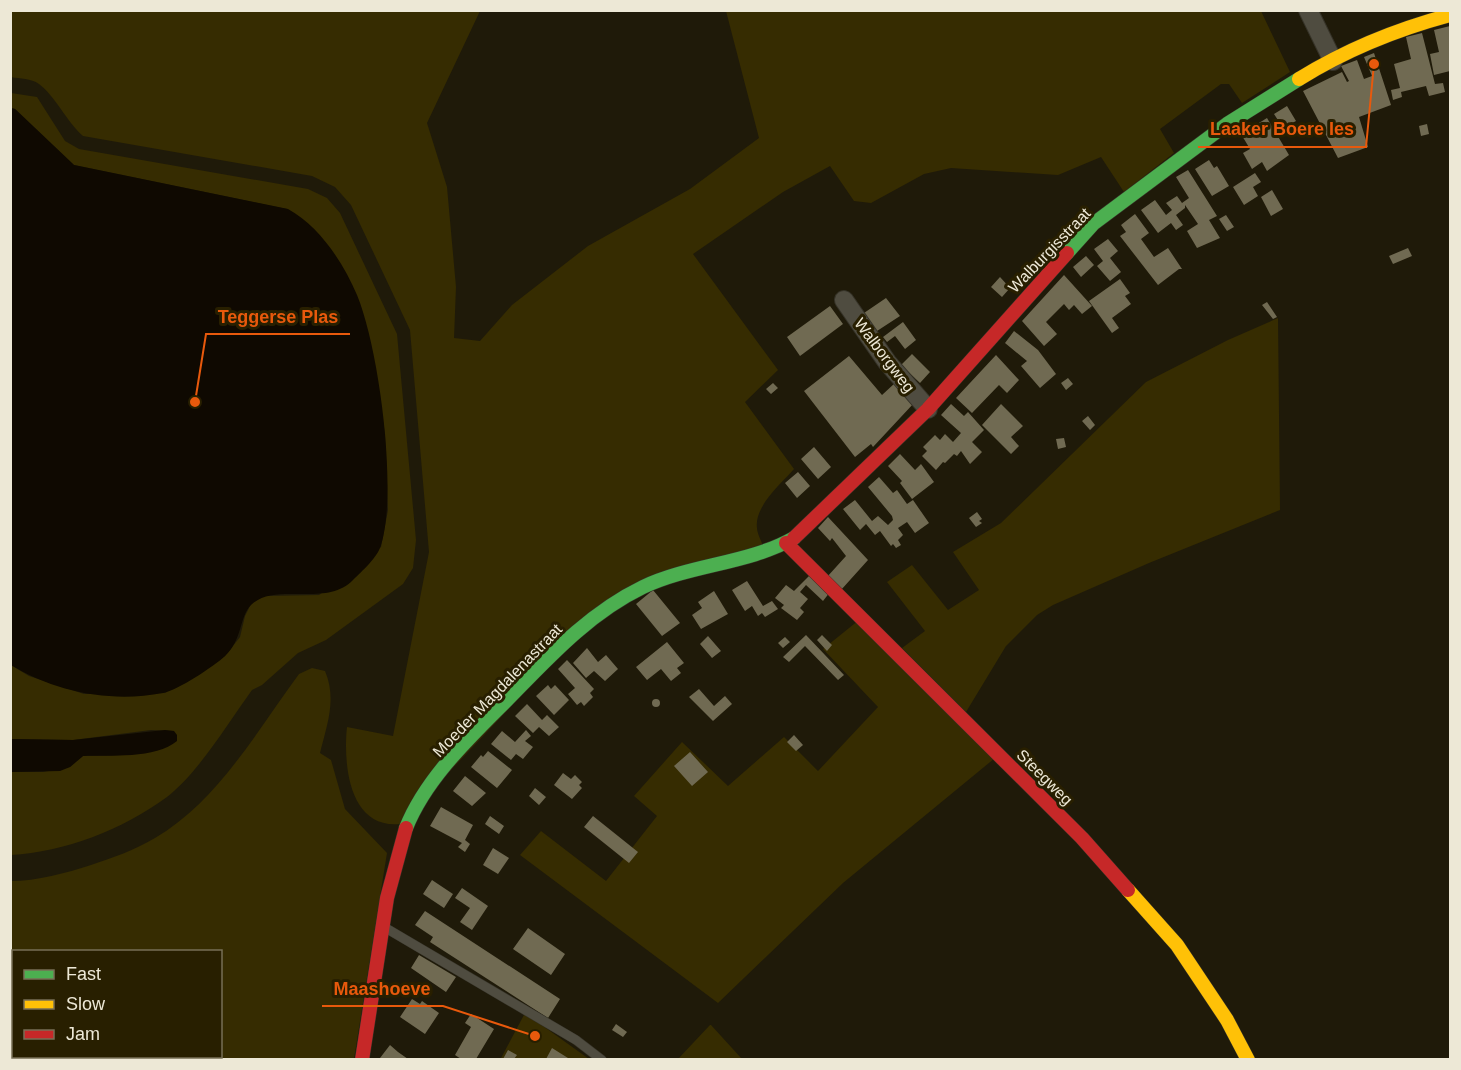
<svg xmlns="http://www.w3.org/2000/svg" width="1461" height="1070" viewBox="0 0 1461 1070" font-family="Helvetica,sans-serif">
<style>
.green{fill:#362c01;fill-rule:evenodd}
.water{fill:#0f0901}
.building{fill:#706a52}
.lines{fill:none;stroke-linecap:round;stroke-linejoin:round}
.lane-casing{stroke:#363328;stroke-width:10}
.street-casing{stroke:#363328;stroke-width:20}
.fast-casing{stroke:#363328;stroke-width:15}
.slow-casing{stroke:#363328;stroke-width:15}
.jam-casing{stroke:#363328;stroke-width:15}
.lane{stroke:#4f4c40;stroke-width:9}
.street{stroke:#4f4c40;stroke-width:18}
.fast{stroke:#4caf50;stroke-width:14}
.slow{stroke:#ffc107;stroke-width:14}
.jam{stroke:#c62828;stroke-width:14}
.labels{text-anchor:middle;stroke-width:6;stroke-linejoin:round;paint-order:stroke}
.street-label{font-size:16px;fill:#ede8d6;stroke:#281f00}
.leader{fill:none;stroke:#e8590c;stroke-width:2}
.callout-dot{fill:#e8590c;stroke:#281f00;stroke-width:2}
.callout-label{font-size:18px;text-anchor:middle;font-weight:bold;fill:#e8590c;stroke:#281f00;stroke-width:6;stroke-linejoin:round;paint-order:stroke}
</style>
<rect width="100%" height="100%" fill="#1f1a09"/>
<path class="green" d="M 11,11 L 480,11 L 427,123 L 447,187 L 456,287 L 454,338 L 480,341 L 512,305 L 588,246 L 690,189 L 759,138 L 726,11 L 1261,11 L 1290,72 L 1242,103 L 1229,84 L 1221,84 L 1160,129 L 1174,153 L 1124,192 L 1101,157 L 1058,175 L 951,168 L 924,174 L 871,203 L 854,201 L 830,166 L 783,192 L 693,254 L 778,370 L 745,402 L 794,469 C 782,483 754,506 757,528 C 757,533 761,540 763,546 L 617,594 L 400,824 C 349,829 343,764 347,727 L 393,736 L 429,552 L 410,330 L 351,205 L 335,187 L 312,176 L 83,136 C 67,122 55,96 39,84 C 31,78 20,79 11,77 Z
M 11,93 L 37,97 L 65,141 L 79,149 L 308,189 L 327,198 L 340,213 L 397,334 L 416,540 L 413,568 L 403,584 L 326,640 L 298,653 L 262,685 L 252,690 C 228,723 199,772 167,797 C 122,830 65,852 11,855 L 11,772 L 43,772 L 70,767 L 83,756 L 123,755 L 174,731 L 151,730 L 73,740 L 11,739 L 11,665 L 29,676 L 84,694 L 165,693 L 225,656 L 240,637 L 245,616 L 251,604 L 264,596 L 319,595 L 381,547 L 388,510 L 385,434 L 375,371 L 287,209 L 74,165 L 15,109 L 11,108 Z
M 1278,318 L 1280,510 L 1149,563 L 1053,605 L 1037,615 L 1006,646 L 966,712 L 902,648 L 925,631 L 887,582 L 912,565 L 948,610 L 979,590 L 953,552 L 1001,523 L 1146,382 L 1228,340 Z
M 859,620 L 995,758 L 843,883 L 718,1003 L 520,855 L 541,831 L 606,881 L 657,816 L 634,796 L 682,742 L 728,786 L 784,737 L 818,771 L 878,707 L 823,649 Z
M 312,668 L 325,671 C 337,699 327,725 320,753 L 331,760 L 345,809 L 387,853 L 354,1059 L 11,1060 L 11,881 C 37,881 66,873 91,865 C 112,858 135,850 155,838 C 217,802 257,731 299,674 ZM 14,952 L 220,952 L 220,1056 L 14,1056 Z
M 525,1013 L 589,1059 L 500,1060 Z
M 711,1025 L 742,1059 L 678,1059 L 710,1025 Z"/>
<path class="water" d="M 11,108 L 15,109 L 74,165 L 288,209 C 319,226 343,262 357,295 C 379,348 398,491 381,545 C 378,557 362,571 353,580 C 326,608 274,581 251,605 C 239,617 243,639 225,656 C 213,667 178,690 163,693 C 111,703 55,692 11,665 Z
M 165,730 L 174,731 L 177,735 L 177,741 C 156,759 109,755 83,756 L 70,767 L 60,771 L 11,772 L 11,739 L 73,740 Z"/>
<path class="building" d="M 1450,26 L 1450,71 L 1434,75 L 1430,54 L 1439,52 L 1434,30 Z
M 1422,33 L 1435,84 L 1443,83 L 1445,92 L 1429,96 L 1426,86 L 1401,92 L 1402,97 L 1393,100 L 1391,90 L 1400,88 L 1394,64 L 1411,59 L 1406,37 Z
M 1374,53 L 1391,105 L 1359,117 L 1368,147 L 1338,158 L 1303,91 L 1342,72 L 1347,82 L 1349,81 L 1341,66 L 1357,60 L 1364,79 L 1372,76 L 1364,57 Z
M 1287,106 L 1296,121 L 1283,128 L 1274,114 Z
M 1267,118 L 1289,155 L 1267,171 L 1262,162 L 1252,169 L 1243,153 L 1250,149 L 1241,134 Z
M 1427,124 L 1429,134 L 1421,136 L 1419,126 Z
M 1209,160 L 1214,168 L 1217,166 L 1229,186 L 1212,196 L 1195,169 Z
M 1188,170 L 1217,216 L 1209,220 L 1220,238 L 1197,248 L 1187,231 L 1198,224 L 1185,205 L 1185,208 L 1176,215 L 1183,225 L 1176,230 L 1171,223 L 1158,233 L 1141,210 L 1155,200 L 1166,215 L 1172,210 L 1166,203 L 1177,196 L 1182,203 L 1189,198 L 1176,177 Z
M 1255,173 L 1261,182 L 1253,187 L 1258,196 L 1244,205 L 1233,187 Z
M 1272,190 L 1283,209 L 1271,216 L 1261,197 Z
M 1135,214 L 1149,233 L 1141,239 L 1154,257 L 1168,248 L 1182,269 L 1179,269 L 1158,285 L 1120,236 L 1126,232 L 1121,225 Z
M 1226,215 L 1234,227 L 1227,231 L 1219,219 Z
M 1108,239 L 1118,251 L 1110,258 L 1121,272 L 1110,281 L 1097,266 L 1103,261 L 1094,249 Z
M 1408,248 L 1412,256 L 1393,264 L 1389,256 Z
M 1086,256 L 1094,265 L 1081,277 L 1073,267 Z
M 1064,275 L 1092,306 L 1082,314 L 1074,305 L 1069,310 L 1064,304 L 1046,322 L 1057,334 L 1044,346 L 1022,321 Z
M 1000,277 L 1010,288 L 1002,297 L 991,287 Z
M 1120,279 L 1130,293 L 1125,296 L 1131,304 L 1112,318 L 1119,328 L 1112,333 L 1089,301 Z
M 886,298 L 900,316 L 877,331 L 864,313 Z
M 1267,302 L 1277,317 L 1273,319 L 1262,305 Z
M 830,306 L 843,324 L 800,356 L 787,337 Z
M 903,322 L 916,340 L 905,349 L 895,336 L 887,342 L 883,337 Z
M 1014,331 L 1038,350 L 1056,374 L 1040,388 L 1021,366 L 1027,361 L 1005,343 Z
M 912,354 L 930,372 L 920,383 L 901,365 Z
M 996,355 L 1019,380 L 1007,393 L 999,385 L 972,413 L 956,398 Z
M 849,356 L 882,395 L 895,383 L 914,403 L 873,447 L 871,444 L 855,457 L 804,391 Z
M 1068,378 L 1073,384 L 1066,390 L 1061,383 Z
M 773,383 L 778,388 L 771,394 L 766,389 Z
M 951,404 L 964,416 L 968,412 L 984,430 L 972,442 L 982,452 L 970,464 L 961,451 L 957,456 L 954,454 L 945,463 L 943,462 L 936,470 L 922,456 L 927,451 L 923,447 L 935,435 L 940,440 L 945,434 L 953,442 L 961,433 L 941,415 Z
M 1001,404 L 1023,426 L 1011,437 L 1019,446 L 1011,454 L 982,425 Z
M 1088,416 L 1095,425 L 1090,430 L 1082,421 Z
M 1064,438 L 1066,447 L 1058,449 L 1056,439 Z
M 814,447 L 831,467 L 818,479 L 801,459 Z
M 900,454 L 915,470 L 921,464 L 934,482 L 912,499 L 900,483 L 902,481 L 888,466 Z
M 798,472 L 810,486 L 797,498 L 785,483 Z
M 879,477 L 893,493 L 897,490 L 907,504 L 913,500 L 929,523 L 915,533 L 907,522 L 898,528 L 903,535 L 898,540 L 901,545 L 896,548 L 893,544 L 891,546 L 880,531 L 875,535 L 866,524 L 860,530 L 843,509 L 855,500 L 872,521 L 878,516 L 888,525 L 893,520 L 892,516 L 868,487 Z
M 977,512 L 982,519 L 979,521 L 982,523 L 976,527 L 969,518 Z
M 828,517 L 868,560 L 841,590 L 827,577 L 846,556 L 832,538 L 830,541 L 818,528 Z
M 810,575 L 830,592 L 823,601 L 806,585 L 800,592 L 808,599 L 800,608 L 804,612 L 797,620 L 781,608 L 784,605 L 775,598 L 786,585 L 794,591 Z
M 747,581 L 763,606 L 772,601 L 778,609 L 765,617 L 762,613 L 758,616 L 752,606 L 745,611 L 732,590 Z
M 653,590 L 680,623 L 662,636 L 636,604 Z
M 714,591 L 728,614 L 701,629 L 692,615 L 702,608 L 698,602 Z
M 806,635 L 844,675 L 838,680 L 805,646 L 789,662 L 783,657 Z
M 822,635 L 832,645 L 827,651 L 817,640 Z
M 708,636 L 721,651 L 712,658 L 700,644 Z
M 785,637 L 790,642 L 783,648 L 778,643 Z
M 667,642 L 684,663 L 677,668 L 681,673 L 671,681 L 661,669 L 647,680 L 636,667 Z
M 587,648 L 598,662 L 606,655 L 618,669 L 605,681 L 594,671 L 586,678 L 573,663 Z
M 567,660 L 594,689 L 590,693 L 593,697 L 584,706 L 581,702 L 577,705 L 568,694 L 575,688 L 558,669 Z
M 548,685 L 551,689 L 555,685 L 569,700 L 554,715 L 536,696 Z
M 699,689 L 714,706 L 725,696 L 732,704 L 713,721 L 689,697 Z
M652 703a4 4 0 1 1 8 0a4 4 0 1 1-8 0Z
M 527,704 L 542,720 L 547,715 L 559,727 L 549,736 L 539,727 L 533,733 L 515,716 Z
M 526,730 L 531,736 L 525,741 L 533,747 L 523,759 L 516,754 L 511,760 L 491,744 L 502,731 L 515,742 Z
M 794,735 L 803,745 L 796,751 L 787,742 Z
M 488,751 L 512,770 L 497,788 L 471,767 L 481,755 L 483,757 Z
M 690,752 L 708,772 L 692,786 L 674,766 Z
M 563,773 L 571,779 L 575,775 L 582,782 L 579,785 L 582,788 L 572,799 L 554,785 Z
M 465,776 L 486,793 L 472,806 L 453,791 Z
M 535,788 L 546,797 L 539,805 L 529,796 Z
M 441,807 L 473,825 L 465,840 L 470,844 L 465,852 L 458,847 L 462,843 L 430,826 Z
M 490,816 L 504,826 L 499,834 L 485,824 Z
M 593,816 L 638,852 L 629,863 L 584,827 Z
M 493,848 L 509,858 L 498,874 L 483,865 Z
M 432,880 L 453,894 L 444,908 L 423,894 Z
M 462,888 L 488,906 L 472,930 L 460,922 L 470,908 L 455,898 Z
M 425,911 L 560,999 L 548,1018 L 430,942 L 433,937 L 415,925 Z
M 528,928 L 565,954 L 551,975 L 513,949 Z
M 419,955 L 456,977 L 446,992 L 411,968 Z
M 412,999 L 420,1004 L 422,1001 L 439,1013 L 425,1034 L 400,1017 Z
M 471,1014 L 494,1029 L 476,1059 L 461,1059 L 455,1055 L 471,1027 L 465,1023 Z
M 616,1024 L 627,1032 L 623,1037 L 612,1030 Z
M 390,1045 L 398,1052 L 408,1059 L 380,1058 Z
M 552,1048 L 568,1058 L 567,1059 L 546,1059 Z
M 508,1050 L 517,1055 L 514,1059 L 503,1059 Z"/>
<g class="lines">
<g class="lane-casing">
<path id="lane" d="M 384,927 L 576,1040 L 602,1060"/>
</g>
<g class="street-casing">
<path id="street" d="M 1308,10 L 1333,61
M 844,300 L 887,362 L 928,409"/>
</g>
<g class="fast-casing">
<path id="fast" d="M 1067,253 L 1093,224 L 1227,124 L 1299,79
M 406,828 C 426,778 470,737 507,700 C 549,657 589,613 643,587 C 692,564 748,564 794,538"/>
</g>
<g class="slow-casing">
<path id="slow" d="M 1299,79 C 1344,51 1398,29 1450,15
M 1128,890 L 1177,945 L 1227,1020 L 1248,1060"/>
</g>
<g class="jam-casing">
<path id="jam" d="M 794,538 L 928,409 L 1067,253
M 786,543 L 1082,838 L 1128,890
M 362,1060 L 387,898 L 406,828"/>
</g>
<use href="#lane" class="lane"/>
<use href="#street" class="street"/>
<use href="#fast" class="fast"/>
<use href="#slow" class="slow"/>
<use href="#jam" class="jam"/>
</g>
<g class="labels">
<g class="street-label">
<text transform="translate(1049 250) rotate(-46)" y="6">Walburgisstraat</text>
<text transform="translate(885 355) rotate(53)" y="6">Walborgweg</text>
<text transform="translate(497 690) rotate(-46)" y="6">Moeder Magdalenastraat</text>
<text transform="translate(1045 777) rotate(45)" y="6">Steegweg</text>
</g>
</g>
<path class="leader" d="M1374 64L1366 147H1198M195 402L206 334H350M535 1036L443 1006H322"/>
<g class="callout-dot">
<circle cx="1374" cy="64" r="6"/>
<circle cx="195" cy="402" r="6"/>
<circle cx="535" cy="1036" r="6"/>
</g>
<g class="callout-label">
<text x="1282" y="135">Laaker Boere Ies</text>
<text x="278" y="323">Teggerse Plas</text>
<text x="382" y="995">Maashoeve</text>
</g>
<rect width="1461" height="1070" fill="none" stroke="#ede8d6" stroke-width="24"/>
<rect x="12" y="950" width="210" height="108" fill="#281f00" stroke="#776f56" stroke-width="1.5"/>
<rect x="24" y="970" width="30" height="9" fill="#4caf50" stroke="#776f56" stroke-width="1.5"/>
<text x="66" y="980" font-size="18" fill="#ede8d6">Fast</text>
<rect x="24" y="1000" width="30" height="9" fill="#ffc107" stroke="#776f56" stroke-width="1.5"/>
<text x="66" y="1010" font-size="18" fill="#ede8d6">Slow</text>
<rect x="24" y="1030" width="30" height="9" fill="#c62828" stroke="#776f56" stroke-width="1.5"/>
<text x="66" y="1040" font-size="18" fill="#ede8d6">Jam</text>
</svg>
